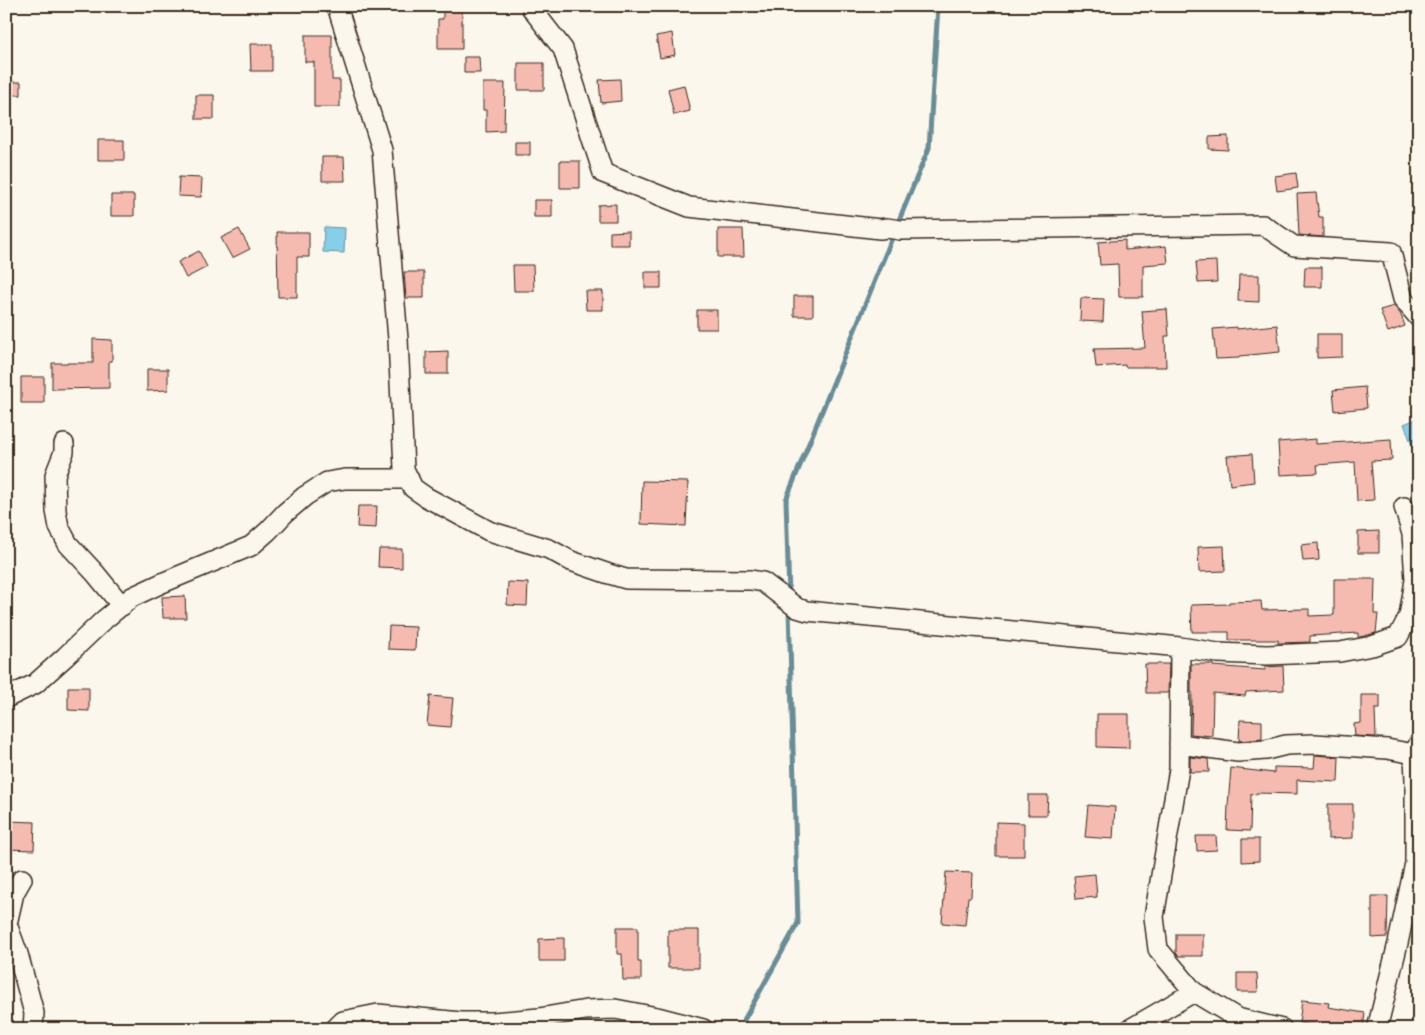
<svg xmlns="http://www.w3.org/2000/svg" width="1425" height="1035" viewBox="0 0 1425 1035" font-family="'Patrick Hand',sans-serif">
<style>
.water{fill:#87cee8;stroke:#698c97}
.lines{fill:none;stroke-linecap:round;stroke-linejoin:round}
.stream{stroke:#698c97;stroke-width:5}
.building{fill:#f6bbb0;stroke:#3b2a1e}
.minor-casing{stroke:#3b2a1e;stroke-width:22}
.minor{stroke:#fbf7ec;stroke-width:19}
</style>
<rect width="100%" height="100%" fill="#fbf7ec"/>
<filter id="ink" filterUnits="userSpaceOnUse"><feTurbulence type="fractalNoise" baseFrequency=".02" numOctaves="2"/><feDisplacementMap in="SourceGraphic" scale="10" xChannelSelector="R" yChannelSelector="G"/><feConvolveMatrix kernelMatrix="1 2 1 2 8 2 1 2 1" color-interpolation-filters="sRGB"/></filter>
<g filter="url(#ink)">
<path class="water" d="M 324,227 L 345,228 L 344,253 L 323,252 Z
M 1419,418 L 1419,445 L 1413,448 L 1404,424 Z"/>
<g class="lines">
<path class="stream" d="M 897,225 L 929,148 L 938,6
M 789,596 L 786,500 L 894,233
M 744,1020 L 798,923 L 789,609"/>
</g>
<path class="building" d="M 443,6 L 462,6 L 462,49 L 438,49 L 438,19 L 443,19 Z
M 672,33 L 675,55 L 660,58 L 656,36 Z
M 305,35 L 332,35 L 332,80 L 340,80 L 340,107 L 314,107 L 314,62 L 305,62 Z
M 250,44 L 272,44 L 272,71 L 251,71 Z
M 464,57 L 479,57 L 480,73 L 464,73 Z
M 518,63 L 544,63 L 544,90 L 518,90 Z
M 620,79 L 621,101 L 601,103 L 599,80 Z
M 6,82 L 21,82 L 21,95 L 6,95 Z
M 483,83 L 505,83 L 504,131 L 486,132 L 486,110 L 483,110 Z
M 684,85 L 690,111 L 674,115 L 668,89 Z
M 196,95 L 214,95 L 214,119 L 196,119 Z
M 1228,136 L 1228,150 L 1209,149 L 1209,137 Z
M 98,140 L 124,140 L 124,160 L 98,160 Z
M 515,142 L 530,142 L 530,155 L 515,155 Z
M 322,157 L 344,157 L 345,181 L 322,181 Z
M 560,161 L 580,161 L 580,188 L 560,188 Z
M 1296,173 L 1298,188 L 1277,191 L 1275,176 Z
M 179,177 L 202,178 L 201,197 L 178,196 Z
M 1316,193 L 1319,217 L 1323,217 L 1323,237 L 1299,235 L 1297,194 Z
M 111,195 L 134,195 L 134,216 L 111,216 Z
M 534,200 L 552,200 L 552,217 L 534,217 Z
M 616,204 L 616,221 L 598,221 L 598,205 Z
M 239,229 L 250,249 L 232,258 L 221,238 Z
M 718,229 L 743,229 L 744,257 L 718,257 Z
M 629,231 L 629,245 L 610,245 L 610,232 Z
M 277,232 L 309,232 L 309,257 L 297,257 L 297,297 L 278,297 Z
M 1125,240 L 1125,250 L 1166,246 L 1168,263 L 1143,265 L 1143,297 L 1119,297 L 1118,264 L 1100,265 L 1098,242 Z
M 199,251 L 207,267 L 186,278 L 178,262 Z
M 1216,261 L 1217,282 L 1198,283 L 1196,262 Z
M 513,265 L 533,265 L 534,291 L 514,291 Z
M 1305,267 L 1322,267 L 1322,287 L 1304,287 Z
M 404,272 L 424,272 L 424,298 L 406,298 Z
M 645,272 L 661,272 L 661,288 L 645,288 Z
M 1239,275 L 1259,275 L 1259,302 L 1238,301 Z
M 585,291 L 603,291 L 603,310 L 586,310 Z
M 794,296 L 813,296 L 813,316 L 794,316 Z
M 1081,298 L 1104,299 L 1103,322 L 1080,321 Z
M 1394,306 L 1401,315 L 1405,326 L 1388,332 L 1380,310 Z
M 1167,309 L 1169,336 L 1165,336 L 1166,367 L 1125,367 L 1125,365 L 1096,367 L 1094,349 L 1145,348 L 1142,311 Z
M 697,310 L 717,310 L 717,329 L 697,329 Z
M 1277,325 L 1280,352 L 1239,356 L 1239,358 L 1216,359 L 1213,329 L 1237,327 L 1237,329 Z
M 1317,334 L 1342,334 L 1342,357 L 1317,358 Z
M 93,339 L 112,340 L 112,361 L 109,361 L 109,388 L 52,389 L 52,363 L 93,363 Z
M 448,351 L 448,374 L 426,374 L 426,352 Z
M 147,369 L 168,369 L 168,390 L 147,391 Z
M 21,377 L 44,377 L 44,403 L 21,403 Z
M 1365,387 L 1367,408 L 1335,411 L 1333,390 Z
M 1316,439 L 1316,444 L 1391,439 L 1392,460 L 1371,461 L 1374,500 L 1357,501 L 1355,462 L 1317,465 L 1318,473 L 1280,475 L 1278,442 Z
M 1252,454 L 1254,482 L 1230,485 L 1227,456 Z
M 642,481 L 688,482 L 686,526 L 641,524 Z
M 358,506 L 377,506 L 376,528 L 357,527 Z
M 1379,531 L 1379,553 L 1358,553 L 1358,532 Z
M 1318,543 L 1319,560 L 1303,561 L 1301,545 Z
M 1224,546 L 1225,571 L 1199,572 L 1198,547 Z
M 379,549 L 402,549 L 402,568 L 378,567 Z
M 1334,579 L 1375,579 L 1374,614 L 1378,614 L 1376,633 L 1360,637 L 1358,637 L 1358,633 L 1310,636 L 1310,642 L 1278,643 L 1278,640 L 1229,640 L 1229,632 L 1192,632 L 1191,605 L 1229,604 L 1229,602 L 1261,601 L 1262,610 L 1309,609 L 1309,616 L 1334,615 Z
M 508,582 L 528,583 L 527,606 L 507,605 Z
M 185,596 L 186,618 L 163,618 L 162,597 Z
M 389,626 L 416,627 L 415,650 L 388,649 Z
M 1145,664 L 1169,664 L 1168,693 L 1146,693 Z
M 1191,664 L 1213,664 L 1213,666 L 1265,670 L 1265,667 L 1283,666 L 1284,690 L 1246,692 L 1245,696 L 1213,693 L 1212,736 L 1191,734 L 1192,692 L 1191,692 Z
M 68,687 L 89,687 L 89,711 L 68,710 Z
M 1361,695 L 1380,695 L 1380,709 L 1375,709 L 1376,737 L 1355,736 L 1354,724 L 1361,723 Z
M 430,696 L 453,698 L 450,727 L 427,725 Z
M 1097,714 L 1129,714 L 1129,748 L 1097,747 Z
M 1240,720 L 1262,721 L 1262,739 L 1239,741 Z
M 1315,755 L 1339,757 L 1338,782 L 1297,780 L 1297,794 L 1256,793 L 1256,795 L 1251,794 L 1250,831 L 1227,830 L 1228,805 L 1231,768 L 1274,773 L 1274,767 L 1314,768 Z
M 1190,757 L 1208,759 L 1209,772 L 1190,772 Z
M 1028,795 L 1048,795 L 1047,815 L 1028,815 Z
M 1328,804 L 1353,804 L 1353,838 L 1328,839 Z
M 1088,805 L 1115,807 L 1113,839 L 1085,837 Z
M 7,821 L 35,822 L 34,850 L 6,849 Z
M 996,822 L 1024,823 L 1024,856 L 996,856 Z
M 1196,836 L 1216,836 L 1217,850 L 1197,851 Z
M 1242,839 L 1259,839 L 1259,861 L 1242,862 Z
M 946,872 L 972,873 L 971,897 L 968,897 L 965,925 L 942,923 Z
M 1095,874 L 1097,897 L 1076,899 L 1074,876 Z
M 1372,896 L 1388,896 L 1387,937 L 1372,938 Z
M 617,927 L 638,927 L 638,962 L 641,962 L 641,980 L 623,980 L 622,954 L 617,954 Z
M 668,930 L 699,930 L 699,968 L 668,968 Z
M 1176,934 L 1203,934 L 1203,956 L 1179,956 L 1176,953 Z
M 564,938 L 564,961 L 539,961 L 539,939 Z
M 1237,973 L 1257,973 L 1258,992 L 1237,992 Z
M 1302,1000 L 1329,1003 L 1328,1007 L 1365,1013 L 1363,1029 L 1333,1029 L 1334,1027 L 1299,1023 Z"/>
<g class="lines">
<g class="minor-casing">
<path id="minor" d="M 337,6 L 382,150 L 398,339 L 404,469 L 413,488 L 426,497 L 489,531 L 549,549 L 571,561 L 609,574 L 626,579 L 751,580 L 763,582 L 797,608 L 807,611 L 1180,647 L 1179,769 L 1154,917 L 1158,949 L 1194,992 L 1237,1018 L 1282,1029
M 532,6 L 532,9 L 563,49 L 603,173 L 689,207 L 880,229 L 887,228 L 900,230 L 1263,225 L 1294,246 L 1391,252 L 1403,299 L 1419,318
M 64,444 L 64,452 L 55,475 L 56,511 L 59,527 L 68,544 L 95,573 L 122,606
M 1180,647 L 1218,653 L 1267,655 L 1340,652 L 1372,646 L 1398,637 L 1409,616 L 1415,580 L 1412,534 L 1404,507
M 6,698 L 35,684 L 65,657 L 105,619 L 132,597 L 162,583 L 251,546 L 268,531 L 285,513 L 305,496 L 327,482 L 345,479 L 409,479
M 1179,744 L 1238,752 L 1266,750 L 1286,745 L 1315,744 L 1387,749 L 1414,754
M 22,879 L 14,893 L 7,924 L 18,954 L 34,1013 L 33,1029
M 335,1029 L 343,1021 L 378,1014 L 461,1022 L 493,1022 L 539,1018 L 586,1010 L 615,1009 L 657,1017 L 703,1029
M 1130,1029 L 1194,992
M 1377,1029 L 1398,943 L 1415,863 L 1415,781 L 1414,754 L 1419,743"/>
</g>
<use href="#minor" class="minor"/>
</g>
</g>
<rect width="1425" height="1035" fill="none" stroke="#fbf7ec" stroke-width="25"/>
<rect x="12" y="12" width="1400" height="1010" fill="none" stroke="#3b2a1e" stroke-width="2" filter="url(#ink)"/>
</svg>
